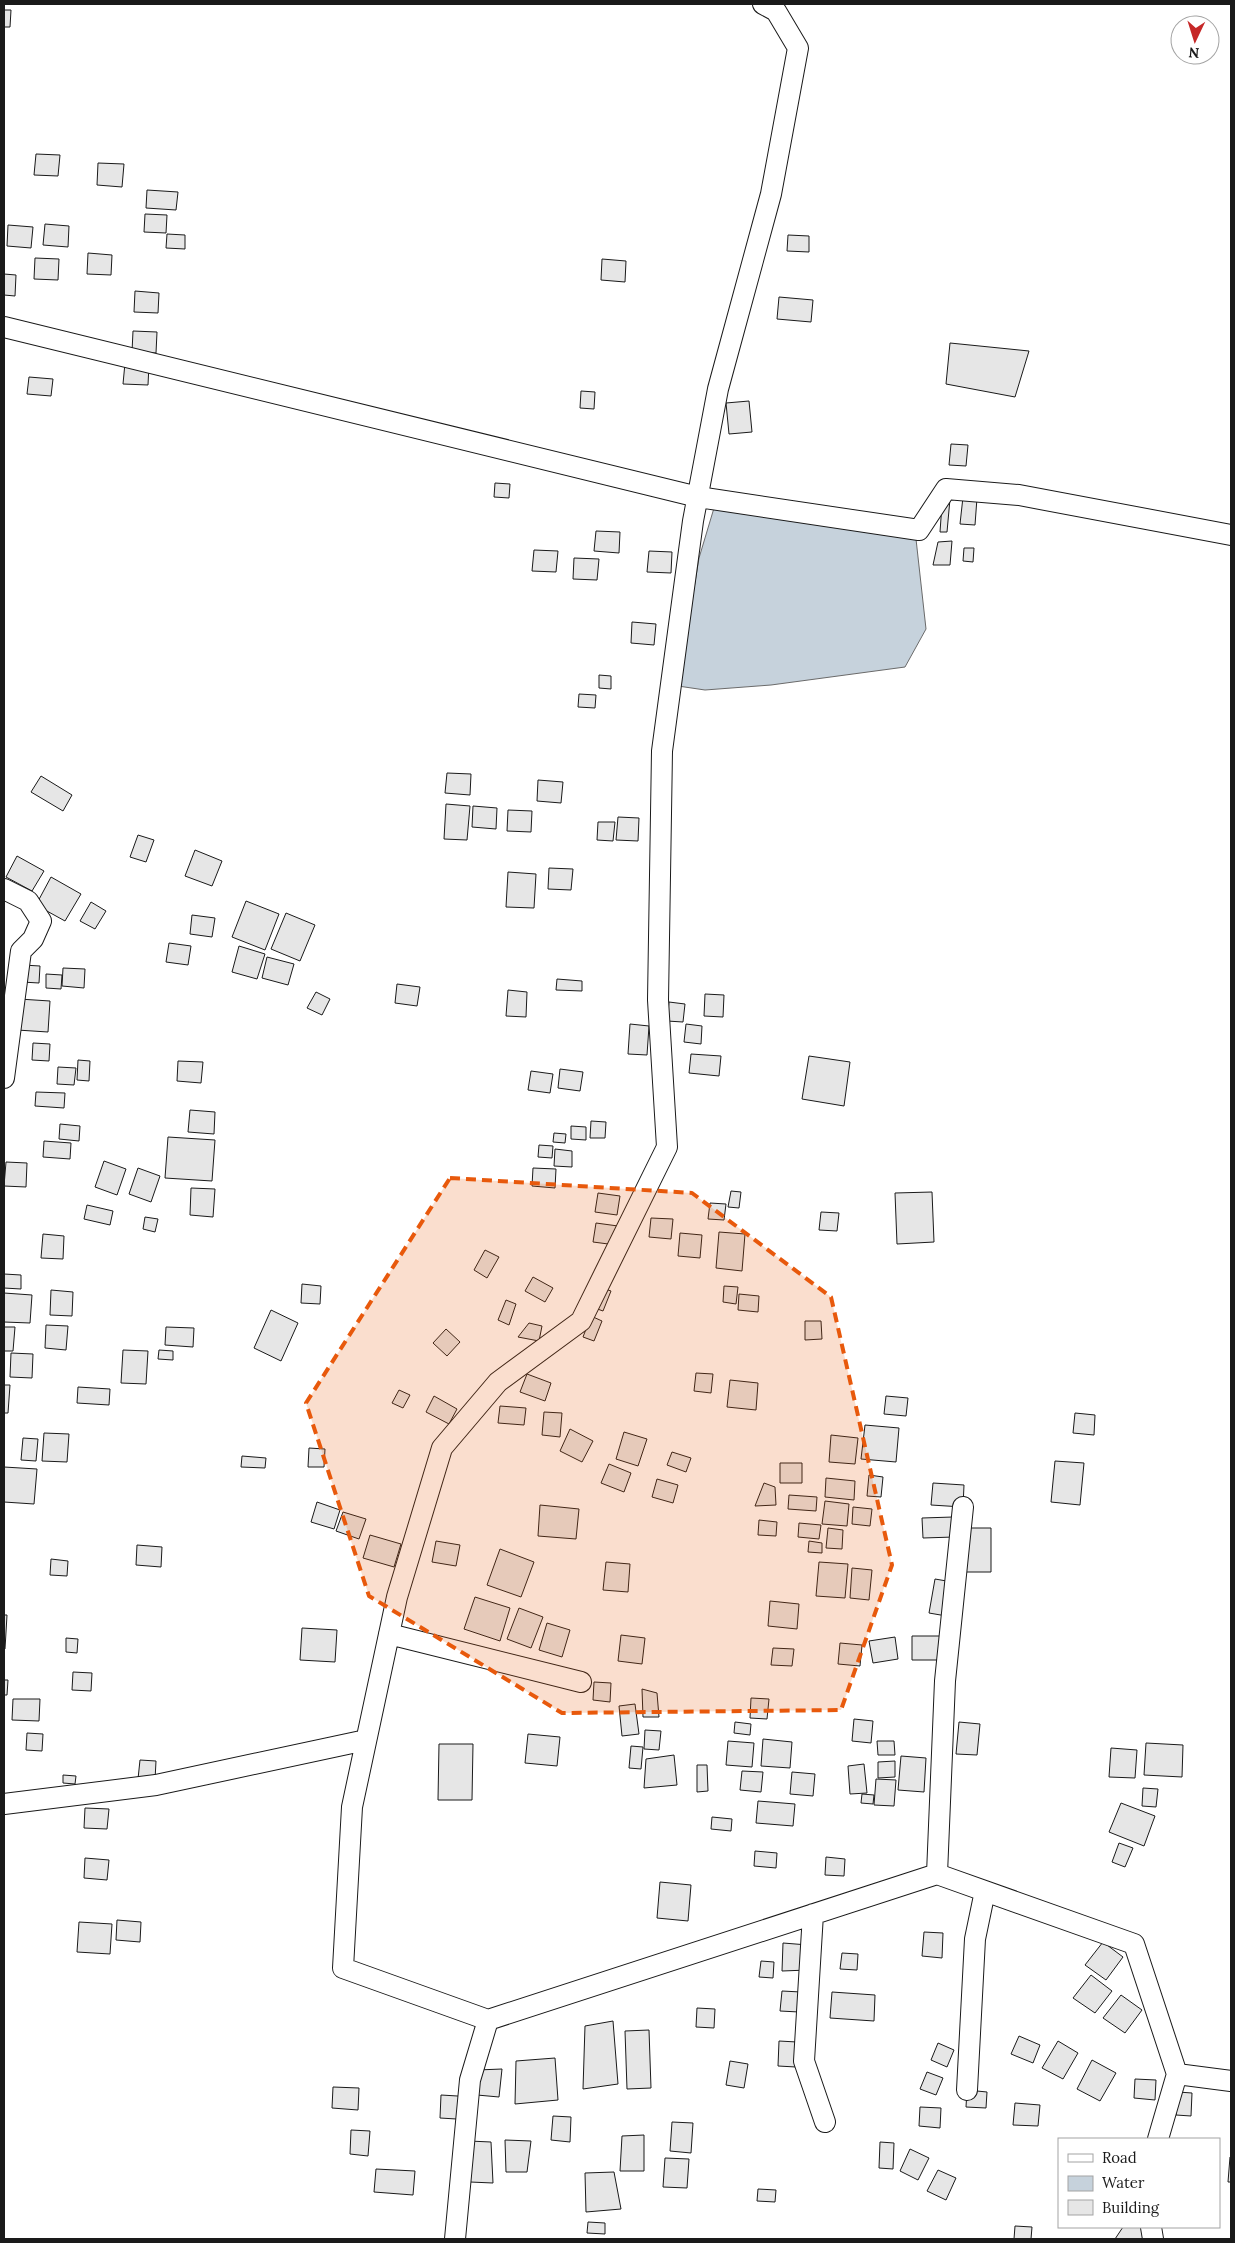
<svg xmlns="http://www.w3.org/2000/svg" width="1235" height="2243" viewBox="0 0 1235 2243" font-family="Lora,serif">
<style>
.water{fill:#c6d2dc;stroke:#6a6a6a}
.building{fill:#e6e6e6;stroke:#1a1a1a}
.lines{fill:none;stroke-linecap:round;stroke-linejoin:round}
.minor-casing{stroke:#1a1a1a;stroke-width:22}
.minor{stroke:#fff;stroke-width:20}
.marked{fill:#e8590c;fill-opacity:0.2;stroke:#e8590c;stroke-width:4;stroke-dasharray:10 6;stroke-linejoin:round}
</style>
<rect width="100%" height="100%" fill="#fff"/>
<path class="water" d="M 714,508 L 916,539 L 926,629 L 905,667 L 771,685 L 705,690 L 678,686 L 699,558 Z"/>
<path class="building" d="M 4,10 L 11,10 L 10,27 L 4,27 Z
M 36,154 L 60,155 L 58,176 L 34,175 Z
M 98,163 L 124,164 L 122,187 L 97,185 Z
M 147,190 L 178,192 L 176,210 L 146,208 Z
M 145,214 L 167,215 L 166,233 L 144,232 Z
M 45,224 L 69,226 L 68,247 L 43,245 Z
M 8,225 L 33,227 L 31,248 L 7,246 Z
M 167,234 L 185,235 L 185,249 L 166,248 Z
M 788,235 L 809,236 L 809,252 L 787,251 Z
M 88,253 L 112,255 L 111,275 L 87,274 Z
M 35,258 L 59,259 L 58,280 L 34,279 Z
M 602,259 L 626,261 L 625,282 L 601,280 Z
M 4,274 L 16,275 L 15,296 L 4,295 Z
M 135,291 L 159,293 L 158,313 L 134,312 Z
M 779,297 L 813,300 L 811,322 L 777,319 Z
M 133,331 L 157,332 L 156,353 L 132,352 Z
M 950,343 L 1029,351 L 1015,397 L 946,384 Z
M 125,363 L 149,364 L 148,385 L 123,384 Z
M 29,377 L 53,379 L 51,396 L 27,394 Z
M 581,391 L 595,392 L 594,409 L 580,408 Z
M 749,401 L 752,432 L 729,434 L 726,403 Z
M 951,444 L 968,445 L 966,466 L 949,465 Z
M 495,483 L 510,484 L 509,498 L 494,497 Z
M 963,497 L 977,498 L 975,525 L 960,524 Z
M 950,499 L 947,532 L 940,532 L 942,504 Z
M 596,531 L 620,532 L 619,553 L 594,551 Z
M 952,541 L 950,565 L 933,565 L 938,542 Z
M 964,548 L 974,548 L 973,562 L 963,561 Z
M 534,550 L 558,551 L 556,572 L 532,571 Z
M 649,551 L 672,552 L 671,573 L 647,572 Z
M 574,558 L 599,559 L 597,580 L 573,579 Z
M 632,622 L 656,624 L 654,645 L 631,643 Z
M 599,675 L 611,676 L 611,689 L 599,688 Z
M 579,694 L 596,695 L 595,708 L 578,707 Z
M 447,773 L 471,774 L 470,795 L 445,793 Z
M 41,776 L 72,795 L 63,811 L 31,792 Z
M 538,780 L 563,782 L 561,803 L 537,801 Z
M 446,804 L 470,806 L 467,840 L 444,839 Z
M 473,806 L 497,808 L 496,829 L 472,827 Z
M 508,810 L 532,811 L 531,832 L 507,831 Z
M 618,817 L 639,818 L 638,841 L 616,840 Z
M 598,822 L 615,822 L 613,841 L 597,840 Z
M 138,835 L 154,840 L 146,862 L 130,857 Z
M 195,850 L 222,861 L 212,886 L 185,876 Z
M 17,856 L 44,871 L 32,891 L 6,877 Z
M 549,868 L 573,869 L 571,890 L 548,889 Z
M 508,872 L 536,874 L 534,908 L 506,907 Z
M 51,877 L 81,894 L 65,921 L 36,905 Z
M 246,901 L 279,914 L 265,950 L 232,937 Z
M 91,902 L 106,911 L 95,929 L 80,921 Z
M 286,913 L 315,925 L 300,961 L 271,949 Z
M 192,915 L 215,918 L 212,937 L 190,934 Z
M 169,943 L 191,946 L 188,965 L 166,962 Z
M 239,946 L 265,954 L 257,979 L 232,972 Z
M 267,957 L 294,964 L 288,985 L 262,978 Z
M 23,965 L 40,966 L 39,983 L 22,982 Z
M 63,968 L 85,969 L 84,988 L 62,986 Z
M 46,974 L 62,975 L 61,989 L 46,988 Z
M 557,979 L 582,981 L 582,991 L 556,990 Z
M 397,984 L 420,987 L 417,1006 L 395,1003 Z
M 508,990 L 527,992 L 526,1017 L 506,1016 Z
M 316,992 L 330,999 L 322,1015 L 307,1008 Z
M 705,994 L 724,995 L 723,1017 L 704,1016 Z
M 19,999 L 50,1001 L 48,1032 L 17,1030 Z
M 669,1002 L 685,1004 L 683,1022 L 667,1021 Z
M 630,1024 L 649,1026 L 647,1055 L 628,1054 Z
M 686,1024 L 702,1026 L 701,1044 L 684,1042 Z
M 33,1043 L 50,1044 L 49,1061 L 32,1060 Z
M 691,1054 L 721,1056 L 719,1076 L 689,1073 Z
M 809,1056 L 850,1062 L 844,1106 L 802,1099 Z
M 78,1060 L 90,1061 L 89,1081 L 77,1080 Z
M 178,1061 L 203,1062 L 201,1083 L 177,1081 Z
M 58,1067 L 76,1068 L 74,1085 L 57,1084 Z
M 560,1069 L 583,1072 L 580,1091 L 558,1088 Z
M 531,1071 L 553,1074 L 550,1093 L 528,1090 Z
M 36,1092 L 65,1093 L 64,1108 L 35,1106 Z
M 190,1110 L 215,1112 L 214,1134 L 188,1132 Z
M 591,1121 L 606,1122 L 605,1138 L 590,1138 Z
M 60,1124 L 80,1126 L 79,1141 L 59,1139 Z
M 571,1126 L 586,1127 L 586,1140 L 571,1139 Z
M 554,1133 L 566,1134 L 565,1143 L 553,1142 Z
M 168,1137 L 215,1140 L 212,1181 L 165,1178 Z
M 44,1141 L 71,1143 L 70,1159 L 43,1157 Z
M 539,1145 L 553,1146 L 552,1158 L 538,1157 Z
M 555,1149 L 572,1151 L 572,1167 L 554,1166 Z
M 104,1161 L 126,1169 L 117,1195 L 95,1187 Z
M 6,1162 L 27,1163 L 26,1187 L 4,1186 Z
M 138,1168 L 160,1176 L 151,1202 L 129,1194 Z
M 533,1168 L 556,1169 L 555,1188 L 532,1186 Z
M 191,1188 L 215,1189 L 213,1217 L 190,1215 Z
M 731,1191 L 741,1192 L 739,1208 L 728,1207 Z
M 932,1192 L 934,1242 L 897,1244 L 895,1193 Z
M 598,1193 L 620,1196 L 617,1215 L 595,1212 Z
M 710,1203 L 726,1204 L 724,1220 L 708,1219 Z
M 87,1205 L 113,1211 L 110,1225 L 84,1219 Z
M 821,1212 L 839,1213 L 837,1231 L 819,1230 Z
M 145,1217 L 158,1219 L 155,1232 L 143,1229 Z
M 651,1218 L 673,1219 L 671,1239 L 649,1237 Z
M 596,1223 L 618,1226 L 616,1245 L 593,1242 Z
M 719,1232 L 745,1234 L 742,1271 L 716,1268 Z
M 680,1233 L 702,1235 L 700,1258 L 678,1256 Z
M 43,1234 L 64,1236 L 63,1259 L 41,1258 Z
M 485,1250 L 499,1257 L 487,1278 L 474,1270 Z
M 4,1274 L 21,1275 L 21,1289 L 4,1288 Z
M 533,1277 L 553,1288 L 545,1302 L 525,1291 Z
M 302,1284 L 321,1286 L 320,1304 L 301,1303 Z
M 724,1286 L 738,1287 L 736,1304 L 723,1302 Z
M 600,1287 L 611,1291 L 603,1311 L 592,1307 Z
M 51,1290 L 73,1292 L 72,1316 L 50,1315 Z
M 4,1293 L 32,1295 L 30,1323 L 4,1322 Z
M 739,1294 L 759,1296 L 758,1312 L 738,1310 Z
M 506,1300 L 516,1304 L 509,1325 L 498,1320 Z
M 271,1310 L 298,1323 L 281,1361 L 254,1348 Z
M 591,1316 L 602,1321 L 594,1341 L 583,1337 Z
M 805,1321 L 821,1321 L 822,1339 L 805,1340 Z
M 529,1323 L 542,1326 L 539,1341 L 518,1337 Z
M 46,1325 L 68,1326 L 66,1350 L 45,1348 Z
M 4,1327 L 15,1327 L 13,1351 L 4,1351 Z
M 166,1327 L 194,1328 L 193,1347 L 165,1345 Z
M 446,1329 L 460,1342 L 447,1356 L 433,1343 Z
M 123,1350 L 148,1351 L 146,1384 L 121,1383 Z
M 159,1350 L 173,1351 L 173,1360 L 158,1359 Z
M 11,1353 L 33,1354 L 32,1378 L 10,1377 Z
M 696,1373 L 713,1374 L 711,1393 L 694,1391 Z
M 527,1374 L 551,1383 L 545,1401 L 520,1392 Z
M 730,1380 L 758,1383 L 756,1410 L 727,1407 Z
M 4,1385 L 10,1385 L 8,1413 L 4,1413 Z
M 78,1387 L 110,1389 L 109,1405 L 77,1403 Z
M 399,1390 L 410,1395 L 403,1408 L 392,1403 Z
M 434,1396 L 457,1409 L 449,1424 L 426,1412 Z
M 886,1396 L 908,1398 L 906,1416 L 884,1414 Z
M 500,1406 L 526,1408 L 524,1425 L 498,1423 Z
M 544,1412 L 562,1413 L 560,1437 L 542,1435 Z
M 1075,1413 L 1095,1415 L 1094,1435 L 1073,1433 Z
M 865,1425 L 899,1428 L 896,1462 L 861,1459 Z
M 570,1429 L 593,1441 L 582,1462 L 560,1451 Z
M 624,1432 L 647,1439 L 638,1466 L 616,1459 Z
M 44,1433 L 69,1434 L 67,1462 L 42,1461 Z
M 831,1435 L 858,1438 L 855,1464 L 829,1462 Z
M 23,1438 L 38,1439 L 36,1461 L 21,1460 Z
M 309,1448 L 325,1449 L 324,1467 L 308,1467 Z
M 672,1452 L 691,1458 L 686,1472 L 667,1465 Z
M 242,1456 L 266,1458 L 265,1468 L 241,1467 Z
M 1055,1461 L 1084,1463 L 1080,1505 L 1051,1502 Z
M 780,1463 L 802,1463 L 802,1483 L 780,1483 Z
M 609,1464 L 631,1473 L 624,1492 L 601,1483 Z
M 4,1467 L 37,1469 L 34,1504 L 4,1502 Z
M 869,1475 L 883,1477 L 881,1497 L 867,1496 Z
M 826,1478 L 855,1481 L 854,1500 L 825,1497 Z
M 657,1479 L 678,1485 L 673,1503 L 652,1497 Z
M 764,1483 L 775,1487 L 776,1505 L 755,1506 Z
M 933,1483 L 964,1485 L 963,1507 L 931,1505 Z
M 789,1495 L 817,1497 L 816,1511 L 788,1509 Z
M 825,1501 L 849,1504 L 847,1526 L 822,1524 Z
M 317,1502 L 340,1510 L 334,1529 L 311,1522 Z
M 540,1505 L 579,1509 L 576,1539 L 538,1536 Z
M 853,1507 L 872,1509 L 870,1526 L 852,1524 Z
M 343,1512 L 366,1519 L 359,1539 L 336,1531 Z
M 953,1517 L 954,1537 L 923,1538 L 922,1518 Z
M 759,1520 L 777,1522 L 776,1536 L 758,1535 Z
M 799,1523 L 821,1525 L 819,1539 L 798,1537 Z
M 828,1528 L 843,1530 L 842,1549 L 826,1548 Z
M 959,1528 L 991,1528 L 991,1572 L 959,1572 Z
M 370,1535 L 401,1544 L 394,1567 L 363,1558 Z
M 436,1541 L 460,1545 L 456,1566 L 432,1562 Z
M 809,1541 L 822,1543 L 822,1553 L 808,1552 Z
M 137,1545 L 162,1547 L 161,1567 L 136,1565 Z
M 500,1549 L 534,1562 L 521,1597 L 487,1585 Z
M 51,1559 L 68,1561 L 67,1576 L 50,1575 Z
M 606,1562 L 630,1564 L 628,1592 L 603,1590 Z
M 819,1562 L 848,1564 L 845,1598 L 816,1596 Z
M 852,1568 L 872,1570 L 869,1600 L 850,1598 Z
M 935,1579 L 964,1584 L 958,1618 L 929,1613 Z
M 475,1597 L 510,1608 L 500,1641 L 464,1629 Z
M 770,1601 L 799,1604 L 797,1629 L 768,1626 Z
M 519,1608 L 543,1617 L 531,1648 L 507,1639 Z
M 4,1615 L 7,1615 L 5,1649 L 4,1649 Z
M 547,1623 L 570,1630 L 562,1657 L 539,1650 Z
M 302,1628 L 337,1630 L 335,1662 L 300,1660 Z
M 621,1635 L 645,1638 L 642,1664 L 618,1661 Z
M 912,1636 L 942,1636 L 942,1660 L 912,1660 Z
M 895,1637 L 898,1659 L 873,1663 L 869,1641 Z
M 66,1638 L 78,1639 L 77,1653 L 66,1652 Z
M 840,1643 L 862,1645 L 860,1666 L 838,1664 Z
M 773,1648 L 794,1649 L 792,1666 L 771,1665 Z
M 73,1672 L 92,1673 L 91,1691 L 72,1690 Z
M 4,1680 L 8,1680 L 7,1695 L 4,1695 Z
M 594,1682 L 611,1683 L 610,1702 L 593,1700 Z
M 642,1689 L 657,1693 L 659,1717 L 643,1717 Z
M 751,1698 L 769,1699 L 767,1719 L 750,1718 Z
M 13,1699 L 40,1699 L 39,1721 L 12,1720 Z
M 635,1704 L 639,1734 L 622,1736 L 619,1706 Z
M 854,1719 L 873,1721 L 871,1743 L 852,1741 Z
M 735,1722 L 751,1724 L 750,1735 L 734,1733 Z
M 959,1722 L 980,1724 L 977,1755 L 956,1754 Z
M 645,1730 L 661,1731 L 659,1750 L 644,1749 Z
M 27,1733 L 43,1734 L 42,1751 L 26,1750 Z
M 528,1734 L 560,1737 L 557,1766 L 525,1763 Z
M 763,1739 L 792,1742 L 790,1768 L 761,1766 Z
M 728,1741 L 754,1743 L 752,1767 L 726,1765 Z
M 877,1741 L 894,1741 L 895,1755 L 878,1755 Z
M 1146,1743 L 1183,1745 L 1182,1777 L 1144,1775 Z
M 439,1744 L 473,1744 L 472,1800 L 438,1800 Z
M 631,1746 L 643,1747 L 641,1769 L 629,1768 Z
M 1111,1748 L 1137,1750 L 1135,1778 L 1109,1777 Z
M 674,1755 L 677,1785 L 644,1788 L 646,1759 Z
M 901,1756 L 926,1758 L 924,1792 L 898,1790 Z
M 140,1760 L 156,1761 L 155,1780 L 138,1779 Z
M 895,1761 L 895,1777 L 878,1778 L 878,1762 Z
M 864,1764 L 867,1793 L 850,1794 L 848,1766 Z
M 697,1765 L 707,1765 L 708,1791 L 697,1792 Z
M 742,1771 L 763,1772 L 761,1792 L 740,1790 Z
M 792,1772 L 815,1774 L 813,1796 L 790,1794 Z
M 63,1775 L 76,1776 L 75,1784 L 63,1783 Z
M 876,1779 L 896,1780 L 894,1806 L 874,1805 Z
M 1143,1788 L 1158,1789 L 1156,1807 L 1142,1806 Z
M 862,1794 L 874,1795 L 873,1804 L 861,1803 Z
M 758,1801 L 795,1804 L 793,1826 L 756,1823 Z
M 1121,1803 L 1155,1816 L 1144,1846 L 1109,1832 Z
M 85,1808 L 109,1809 L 107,1829 L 84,1828 Z
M 712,1817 L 732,1819 L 731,1831 L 711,1829 Z
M 1119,1843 L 1133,1848 L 1125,1867 L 1112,1862 Z
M 755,1851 L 777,1853 L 776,1868 L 754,1866 Z
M 826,1857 L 845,1859 L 844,1876 L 825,1875 Z
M 85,1858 L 109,1860 L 107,1880 L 84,1878 Z
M 660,1882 L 691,1885 L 688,1921 L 657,1918 Z
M 117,1920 L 141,1922 L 140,1942 L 116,1940 Z
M 79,1922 L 112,1924 L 110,1954 L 77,1952 Z
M 924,1932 L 943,1933 L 942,1958 L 922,1956 Z
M 1103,1942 L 1123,1957 L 1106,1980 L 1085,1965 Z
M 783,1943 L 808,1945 L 808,1970 L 782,1971 Z
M 842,1953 L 858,1954 L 857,1970 L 840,1969 Z
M 761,1961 L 774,1962 L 773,1978 L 759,1977 Z
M 1091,1975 L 1112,1991 L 1095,2013 L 1073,1998 Z
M 782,1991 L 801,1992 L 799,2012 L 780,2011 Z
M 832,1992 L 875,1995 L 874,2021 L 830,2018 Z
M 1121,1995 L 1142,2010 L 1125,2033 L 1103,2018 Z
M 697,2008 L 715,2009 L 714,2028 L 696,2027 Z
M 613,2021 L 618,2084 L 583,2089 L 585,2026 Z
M 649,2030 L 651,2088 L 627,2089 L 625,2031 Z
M 1019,2036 L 1040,2045 L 1033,2063 L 1011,2054 Z
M 779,2041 L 797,2042 L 796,2067 L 778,2066 Z
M 1058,2041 L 1078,2053 L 1063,2079 L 1042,2068 Z
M 938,2043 L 954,2050 L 947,2067 L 931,2060 Z
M 555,2058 L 558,2100 L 515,2104 L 516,2061 Z
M 1092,2060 L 1116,2073 L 1100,2101 L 1077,2089 Z
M 730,2061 L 748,2064 L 744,2088 L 726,2085 Z
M 502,2069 L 499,2097 L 477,2095 L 477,2070 Z
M 927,2072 L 943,2078 L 936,2095 L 920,2089 Z
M 1135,2079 L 1156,2080 L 1155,2100 L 1134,2098 Z
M 333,2087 L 359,2088 L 358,2110 L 332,2108 Z
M 967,2090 L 987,2092 L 986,2108 L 966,2107 Z
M 1178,2092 L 1192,2093 L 1191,2116 L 1176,2115 Z
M 441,2095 L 474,2097 L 473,2120 L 440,2118 Z
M 1015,2103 L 1040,2105 L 1038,2126 L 1013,2125 Z
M 920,2107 L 941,2108 L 940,2128 L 919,2126 Z
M 553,2116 L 571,2117 L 570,2142 L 551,2140 Z
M 672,2122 L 693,2123 L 691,2153 L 670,2151 Z
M 351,2130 L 370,2131 L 368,2156 L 350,2154 Z
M 644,2135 L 644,2171 L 620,2171 L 622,2136 Z
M 505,2140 L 531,2141 L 527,2172 L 506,2172 Z
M 469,2141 L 491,2142 L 493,2183 L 470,2182 Z
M 880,2142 L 894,2143 L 893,2169 L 879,2168 Z
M 910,2149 L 929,2158 L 918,2180 L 900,2171 Z
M 1230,2157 L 1231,2157 L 1231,2182 L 1228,2182 Z
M 665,2158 L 689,2159 L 687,2188 L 663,2187 Z
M 376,2169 L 415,2171 L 413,2195 L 374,2192 Z
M 938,2170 L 956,2178 L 946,2200 L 927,2191 Z
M 614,2172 L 621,2209 L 586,2212 L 585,2173 Z
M 758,2189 L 776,2190 L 775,2202 L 757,2201 Z
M 588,2222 L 605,2223 L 605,2234 L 587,2233 Z
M 1015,2226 L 1032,2227 L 1031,2239 L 1014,2239 Z
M 1123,2227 L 1149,2227 L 1142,2239 L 1115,2239 Z"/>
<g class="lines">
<g class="minor-casing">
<path id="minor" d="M 763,4 L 776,11 L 798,48 L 771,194 L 718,389 L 693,521 L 662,751 L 658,1000 L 667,1147 L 581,1321 L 498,1382 L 442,1448 L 397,1597 L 352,1807 L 343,1968 L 488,2020 L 937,1874 L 1134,1944 L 1177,2074 L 1231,2081
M 4,327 L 698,497 L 919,530 L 946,489 L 1019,495 L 1231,535
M 4,889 L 28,901 L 41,921 L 33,939 L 21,951 L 4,1078
M 389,1634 L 581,1682
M 4,1804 L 156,1785 L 366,1740
M 937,1874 L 945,1681 L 963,1507
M 813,1914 L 804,2061 L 825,2122
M 967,2090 L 975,1939 L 985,1891
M 1158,2139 L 1177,2074
M 1151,2227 L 1153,2239
M 455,2239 L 470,2080 L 488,2020"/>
</g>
<use href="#minor" class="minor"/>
</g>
<path class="marked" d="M 450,1178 L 692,1193 L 831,1297 L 892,1565 L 841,1710 L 562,1713 L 369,1596 L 306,1403 Z"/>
<rect width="1235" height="2243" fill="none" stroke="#1a1a1a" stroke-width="10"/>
<rect x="1058" y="2138" width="162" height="90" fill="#ffffff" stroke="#a3a3a3"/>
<rect x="1068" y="2154" width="25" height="8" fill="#ffffff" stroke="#a3a3a3"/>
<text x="1102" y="2163" font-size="15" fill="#1a1a1a">Road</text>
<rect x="1068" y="2176" width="25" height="15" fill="#c6d2dc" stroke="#a3a3a3"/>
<text x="1102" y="2188" font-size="15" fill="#1a1a1a">Water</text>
<rect x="1068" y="2200" width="25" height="15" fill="#e6e6e6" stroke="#a3a3a3"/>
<text x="1102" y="2213" font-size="15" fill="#1a1a1a">Building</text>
<g transform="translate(1195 40) rotate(184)"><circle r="24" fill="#ffffff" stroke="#a3a3a3"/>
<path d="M0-4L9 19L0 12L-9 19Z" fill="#c62828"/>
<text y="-8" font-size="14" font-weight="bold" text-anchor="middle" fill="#1a1a1a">N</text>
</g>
</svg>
